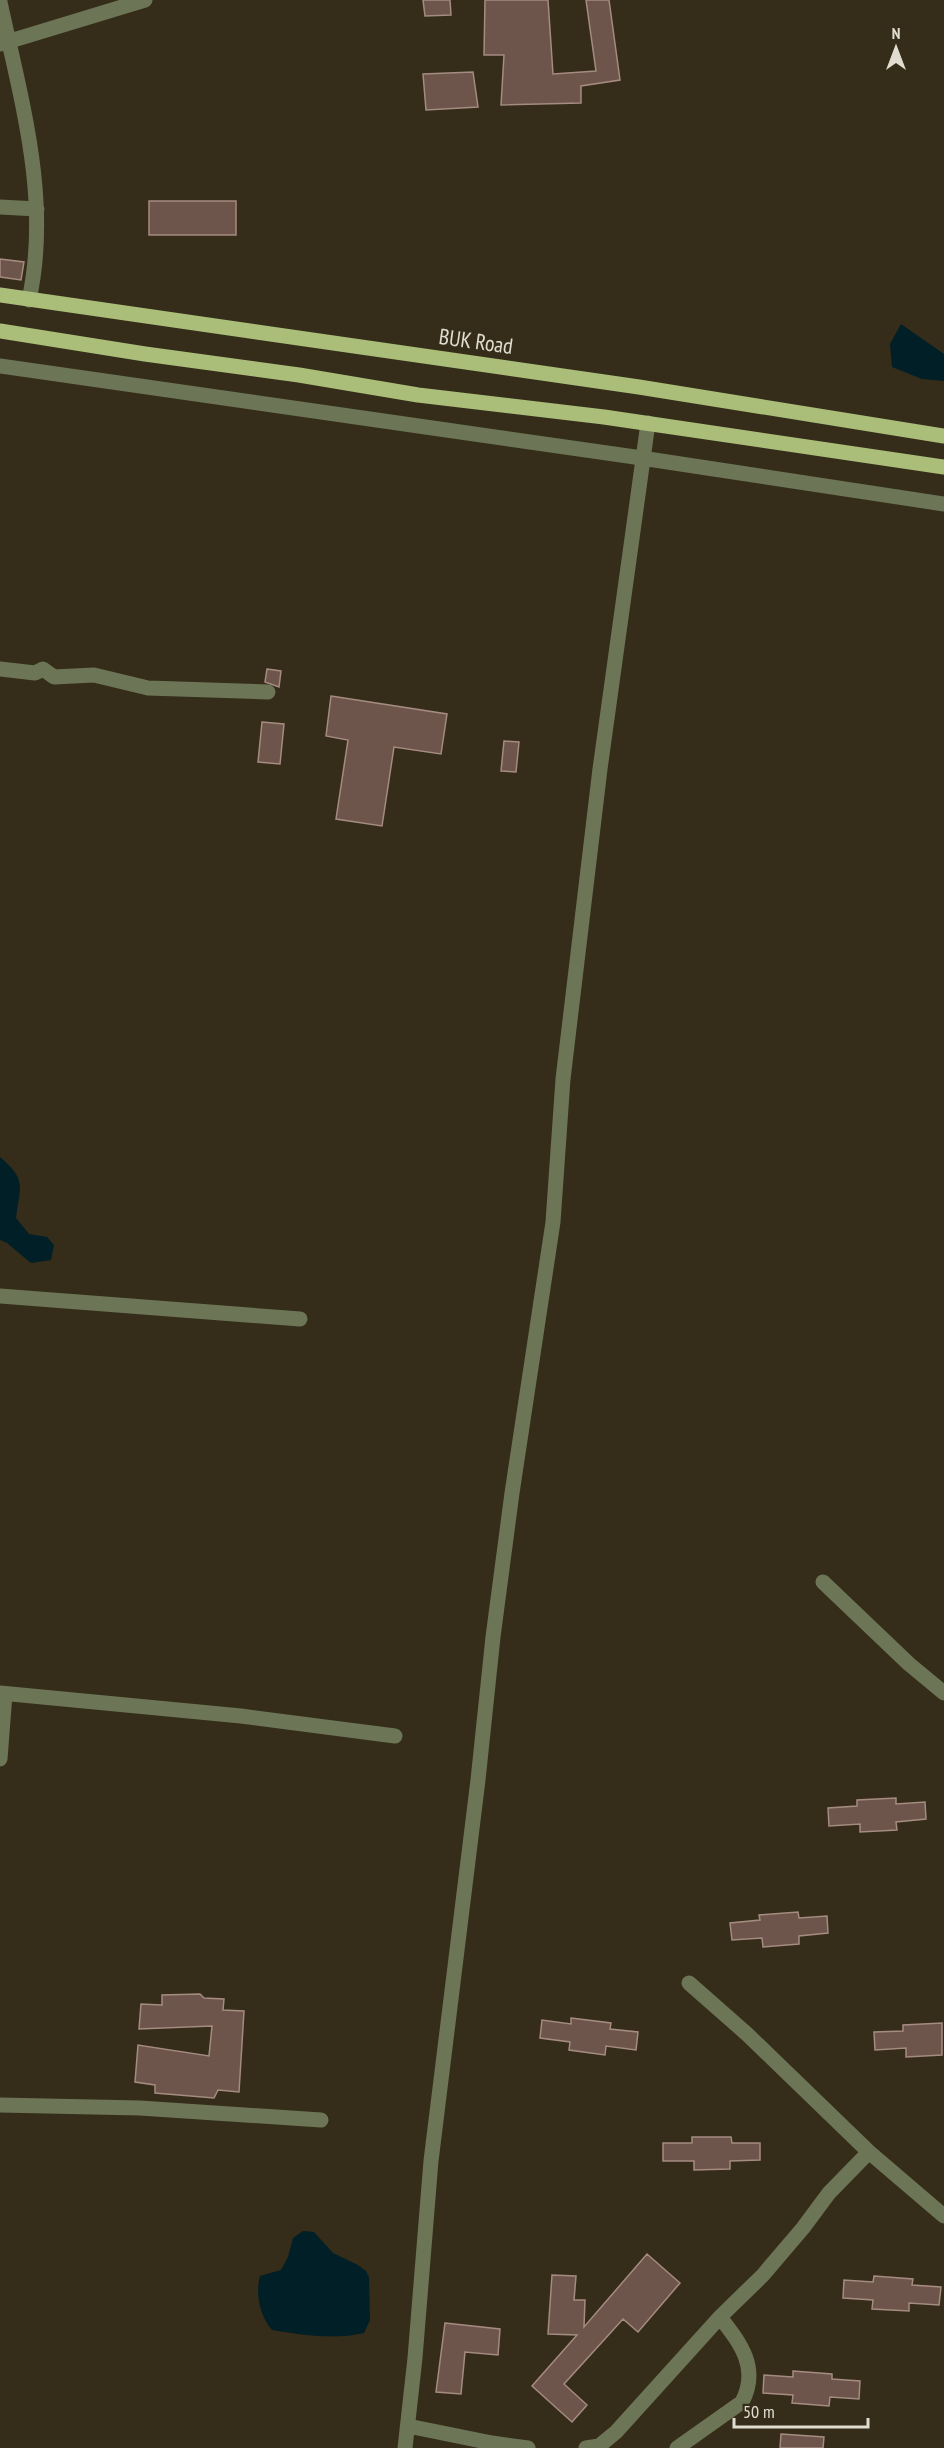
<svg xmlns="http://www.w3.org/2000/svg" width="944" height="2448" viewBox="0 0 944 2448" font-family="'PT Sans Narrow',sans-serif">
<style>
.water{fill:#001f26}
.building{fill:#6d554c;stroke:#a58b80;stroke-width:1.5}
.lines{fill:none;stroke-linecap:round;stroke-linejoin:round}
.minor{stroke:#6c7656;stroke-width:15}
.major{stroke:#aabe7a;stroke-width:15}
.labels{text-anchor:middle;stroke-width:6;stroke-linejoin:round;paint-order:stroke}
.street-label{font-size:22px;fill:#e1dcd0;stroke:#352d19}
</style>
<rect width="100%" height="100%" fill="#352d19"/>
<path class="water" d="M 901,324 L 944,354 L 944,381 L 922,379 L 892,367 L 890,344 Z
M 0,1157 C 27,1180 20,1186 16,1218 L 29,1234 L 47,1237 L 54,1245 L 51,1260 L 31,1263 L 7,1243 L 0,1240 Z
M 303,2231 L 314,2232 L 333,2253 L 358,2265 L 366,2271 L 369,2277 L 370,2320 L 364,2333 C 335,2340 302,2335 272,2330 C 260,2316 255,2294 260,2276 L 281,2270 L 288,2257 L 293,2238 Z"/>
<path class="building" d="M 423,0 L 450,0 L 451,15 L 425,16 Z
M 485,0 L 548,0 L 553,74 L 596,71 L 586,0 L 609,0 L 620,80 L 581,86 L 581,103 L 501,105 L 504,55 L 484,55 Z
M 473,72 L 478,107 L 426,110 L 423,74 Z
M 149,201 L 236,201 L 236,235 L 149,235 Z
M 0,259 L 24,262 L 21,280 L 0,277 Z
M 267,669 L 281,671 L 279,687 L 265,682 Z
M 331,696 L 447,714 L 441,754 L 394,747 L 382,826 L 336,819 L 348,740 L 326,736 Z
M 262,722 L 284,724 L 280,764 L 258,762 Z
M 504,741 L 519,742 L 516,772 L 501,771 Z
M 896,1798 L 896,1804 L 925,1802 L 926,1819 L 896,1822 L 897,1830 L 860,1832 L 860,1824 L 829,1826 L 828,1808 L 857,1806 L 857,1800 Z
M 798,1912 L 799,1918 L 827,1916 L 828,1933 L 799,1936 L 799,1944 L 763,1947 L 762,1938 L 732,1940 L 730,1923 L 760,1920 L 759,1915 Z
M 200,1994 L 204,1998 L 224,1999 L 223,2010 L 244,2011 L 239,2092 L 218,2090 L 214,2098 L 155,2093 L 155,2085 L 135,2082 L 138,2045 L 209,2056 L 212,2026 L 139,2029 L 141,2004 L 162,2005 L 162,1995 Z
M 571,2018 L 611,2023 L 610,2029 L 638,2032 L 636,2050 L 606,2046 L 605,2055 L 569,2050 L 570,2042 L 540,2038 L 542,2020 L 571,2024 Z
M 942,2023 L 942,2055 L 906,2057 L 906,2048 L 875,2050 L 874,2032 L 903,2031 L 903,2025 Z
M 692,2137 L 731,2137 L 732,2143 L 760,2143 L 760,2160 L 730,2161 L 730,2169 L 694,2170 L 694,2161 L 663,2161 L 663,2143 L 692,2143 Z
M 647,2254 L 680,2283 L 638,2332 L 623,2319 L 564,2384 L 587,2405 L 572,2422 L 532,2386 L 577,2335 L 548,2334 L 552,2275 L 576,2276 L 574,2300 L 585,2300 L 584,2327 Z
M 874,2276 L 913,2279 L 912,2285 L 941,2287 L 939,2305 L 909,2303 L 909,2311 L 872,2309 L 873,2300 L 843,2298 L 844,2280 L 873,2282 Z
M 445,2323 L 500,2329 L 498,2355 L 465,2352 L 461,2394 L 436,2392 Z
M 793,2371 L 832,2374 L 832,2379 L 860,2381 L 859,2399 L 830,2397 L 829,2406 L 792,2403 L 793,2395 L 763,2393 L 764,2375 L 793,2377 Z
M 781,2434 L 824,2437 L 823,2448 L 780,2448 Z"/>
<g class="lines">
<path class="minor" d="M 0,2 C 21,100 51,199 29,300
M 0,44 L 145,0
M 0,207 L 37,209
M 0,366 L 628,456 L 944,504
M 0,669 L 35,673 L 43,669 L 54,677 L 94,675 L 148,688 L 268,692
M 0,1296 L 300,1319
M 823,1582 L 909,1664 L 944,1693
M 0,1693 L 241,1716 L 395,1736
M 0,1759 L 5,1694
M 689,1983 L 748,2035 L 869,2152 L 944,2216
M 0,2105 L 140,2108 L 321,2120
M 408,2426 L 492,2443 L 528,2448
M 405,2448 L 415,2358 L 431,2161 L 478,1780 L 493,1637 L 512,1493 L 553,1222 L 563,1079 L 600,769 L 648,423
M 586,2448 L 599,2446 L 616,2432 L 720,2317 L 763,2275 L 803,2228 L 829,2193 L 869,2152
M 677,2448 L 742,2402 C 760,2368 740,2343 720,2317"/>
<path class="major" d="M 0,295 L 639,387 L 944,436
M 0,331 L 145,354 L 299,375 L 418,395 L 604,417 L 944,467"/>
</g>
<g class="labels">
<g class="street-label">
<text transform="translate(476 341) rotate(8)" y="8">BUK Road</text>
</g>
</g>
<g transform="translate(896 48)" stroke="#352d19" stroke-width="4.5" paint-order="stroke">
<path d="M0-4.5L10 22L0 15L-10 22Z" fill="#e1dcd0"/>
<text y="-9" font-size="16" font-weight="bold" text-anchor="middle" fill="#e1dcd0">N</text>
</g>
<path d="M734 2418v9h134v-9" fill="none" stroke="#e1dcd0" stroke-width="3"/>
<text x="743" y="2418" font-size="18" fill="#e1dcd0" stroke="#352d19" stroke-width="4.5" paint-order="stroke">50 m</text>
</svg>
